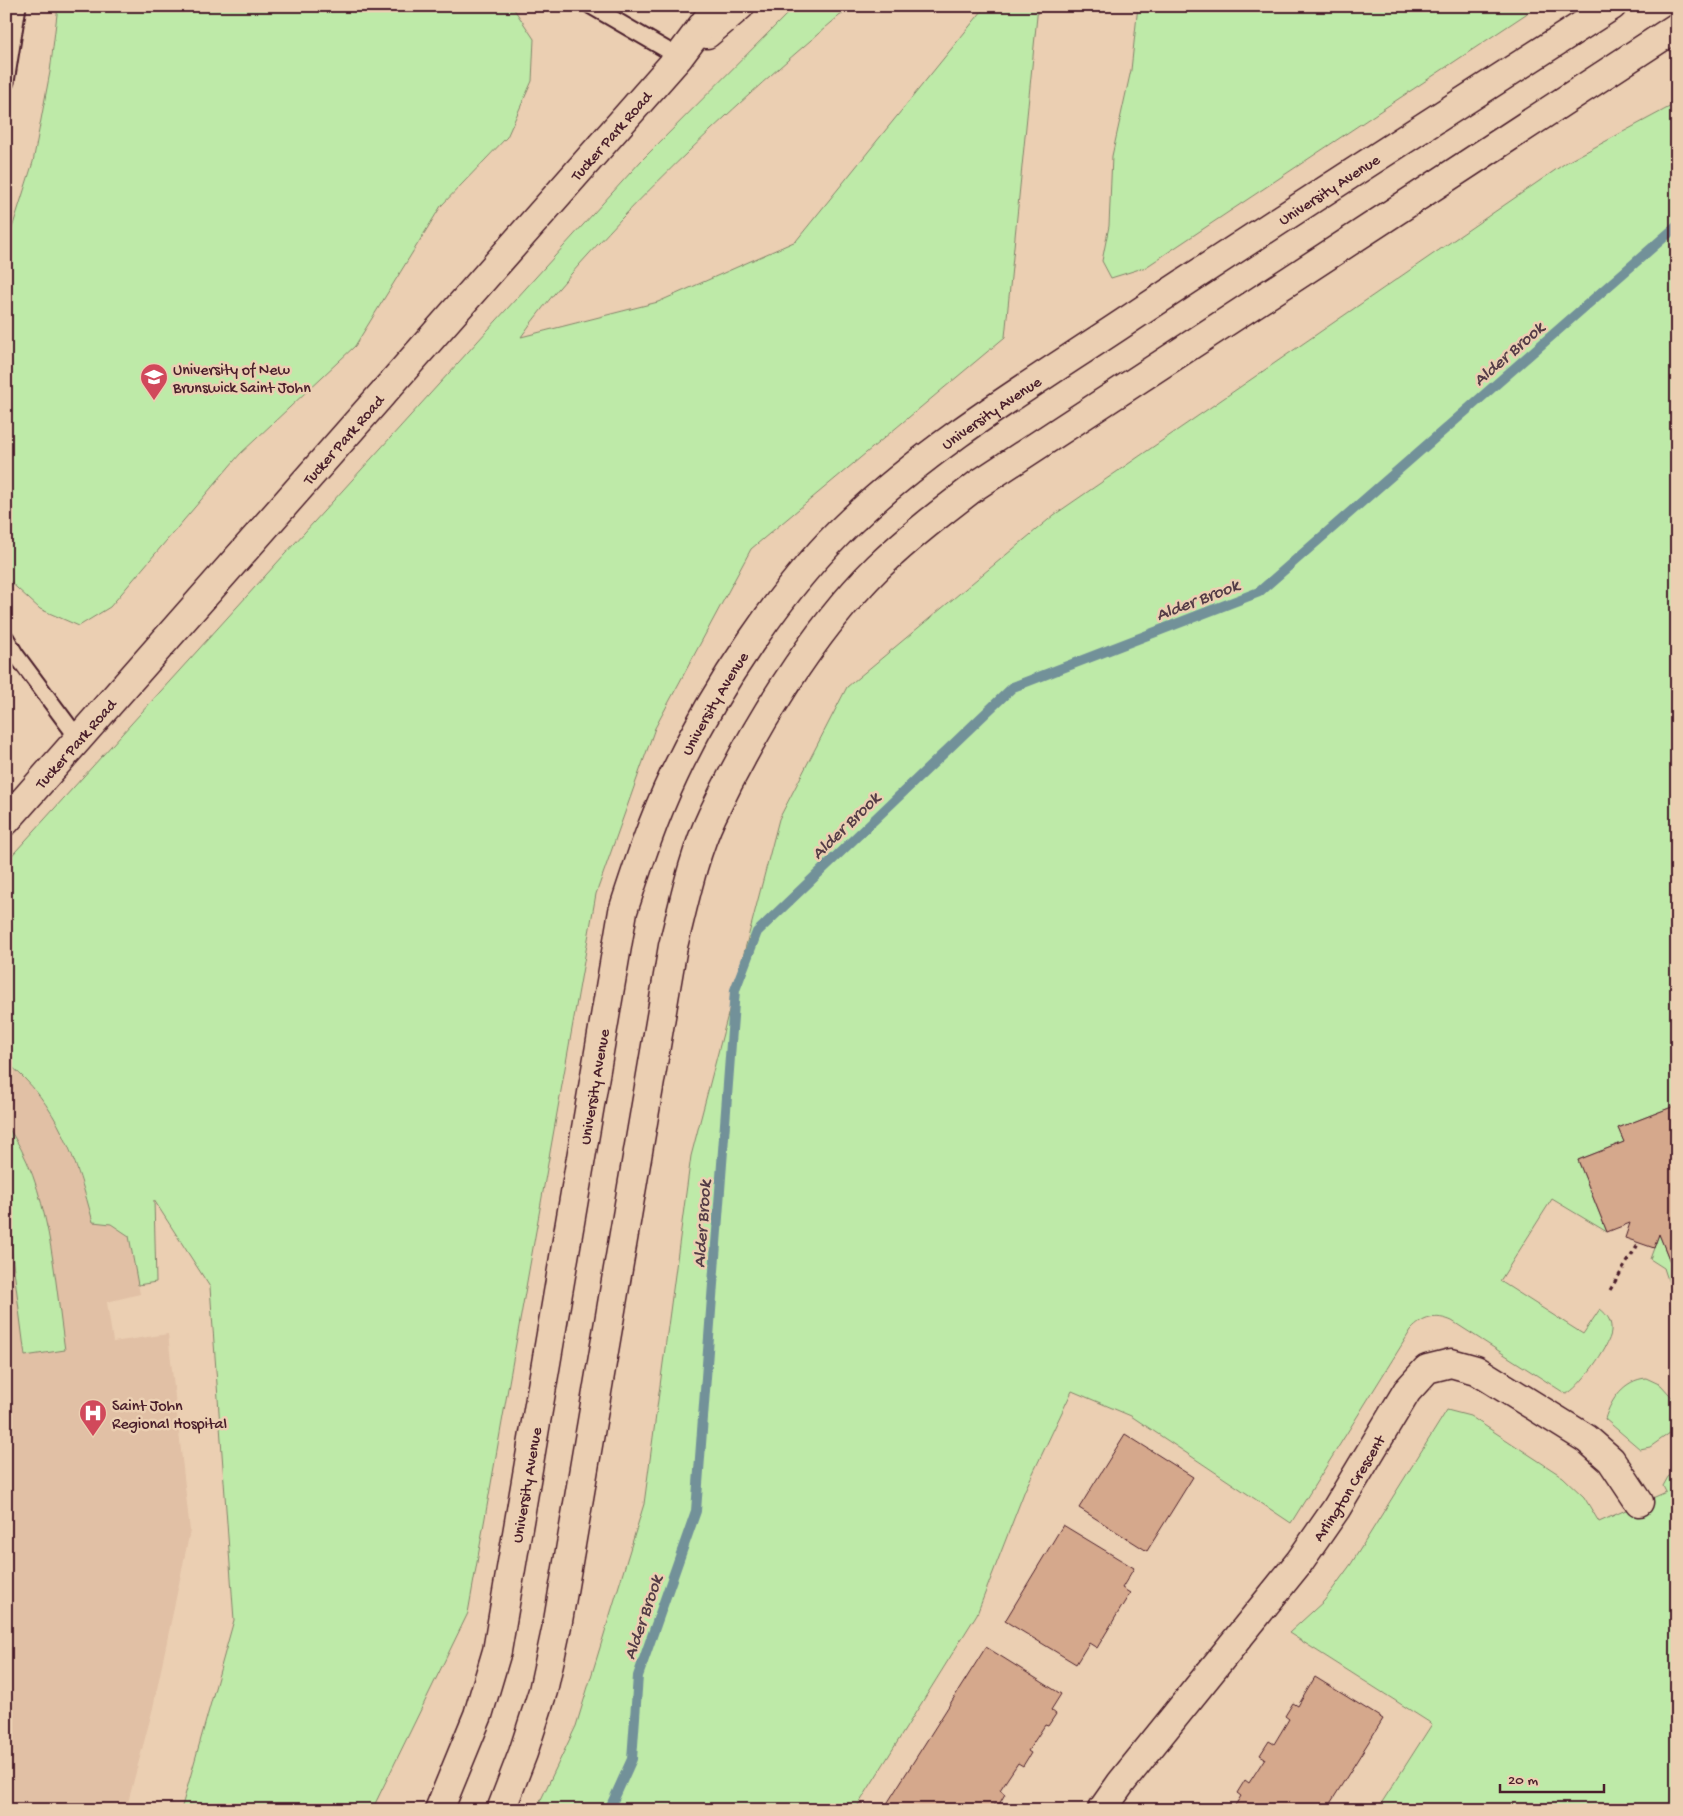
<svg xmlns="http://www.w3.org/2000/svg" width="1683" height="1816" viewBox="0 0 1683 1816" font-family="'Gochi Hand',sans-serif">
<style>
.built{fill:#e1c0a5}
.green{fill:#beeaa8;stroke:#84846a}
.lines{fill:none;stroke-linecap:round;stroke-linejoin:round}
.stream{stroke:#729199;stroke-width:10}
.building{fill:#d5a88c;stroke:#4a1f2b}
.service-casing{stroke:#4a1f2b;stroke-width:19}
.minor-casing{stroke:#4a1f2b;stroke-width:31}
.secondary-casing{stroke:#4a1f2b;stroke-width:31}
.path{stroke:#4a1f2b;stroke-width:3;stroke-dasharray:4 4;stroke-linecap:butt}
.service{stroke:#ebcfb2;stroke-width:15}
.minor{stroke:#ebcfb2;stroke-width:28}
.secondary{stroke:#ebcfb2;stroke-width:28}
.labels{text-anchor:middle;stroke-width:5;stroke-linejoin:round;paint-order:stroke}
.street-label{font-size:16px;fill:#4a1f2b;stroke:#ebcfb2}
.poi-label{font-size:16px;fill:#4a1f2b;stroke:#ebcfb2;text-anchor:start}
.water-label{font-size:18px;font-style:italic;fill:#543c46;stroke:#ebcfb2}
</style>
<rect width="100%" height="100%" fill="#ebcfb2"/>
<filter id="ink" filterUnits="userSpaceOnUse"><feTurbulence type="fractalNoise" baseFrequency=".02" numOctaves="2"/><feDisplacementMap in="SourceGraphic" scale="10" xChannelSelector="R" yChannelSelector="G"/><feConvolveMatrix kernelMatrix="1 2 1 2 8 2 1 2 1" color-interpolation-filters="sRGB"/></filter>
<g filter="url(#ink)">
<path class="built" d="M 6,1062 L 33,1087 L 49,1108 L 62,1131 L 84,1190 L 111,1224 L 129,1236 L 140,1294 L 107,1302 L 113,1342 L 168,1334 L 190,1531 L 153,1708 L 126,1810 L 6,1810 Z"/>
<path class="green" d="M 58,6 L 512,6 L 534,39 L 532,81 L 507,137 L 441,206 L 355,346 L 240,454 L 110,607 L 79,626 L 40,609 L 6,578 L 6,247 L 33,162 L 50,72 Z
M 795,6 L 851,6 C 771,73 694,143 622,218 C 587,256 551,294 521,337 L 658,302 L 796,241 L 986,6 L 1038,6 L 1005,337 L 751,549 L 655,728 L 596,894 L 468,1613 L 372,1810 L 181,1810 L 234,1620 L 210,1287 L 154,1200 L 156,1282 L 138,1285 L 129,1236 L 111,1224 L 93,1222 C 77,1162 58,1102 6,1062 L 6,862 L 641,161 Z
M 1138,6 L 1538,6 L 1146,267 L 1111,278 L 1102,261 L 1109,226 L 1112,156 L 1131,70 Z
M 1677,103 L 1677,1105 L 1618,1128 L 1624,1142 L 1578,1160 L 1607,1232 L 1552,1199 L 1500,1281 L 1583,1334 L 1600,1309 C 1608,1315 1612,1322 1611,1332 C 1610,1346 1578,1390 1566,1394 L 1452,1321 C 1436,1314 1423,1317 1411,1330 L 1291,1523 L 1131,1416 L 1072,1391 L 1025,1490 L 977,1614 L 855,1810 L 536,1810 L 576,1726 L 644,1504 L 691,1156 L 779,819 L 847,687 L 1054,515 L 1567,162 Z
M 6,1125 C 51,1185 54,1278 65,1350 L 25,1356 L 6,1208 Z
M 1659,1234 L 1677,1279 L 1677,1307 L 1664,1268 L 1650,1259 Z
M 1646,1378 L 1661,1385 L 1677,1403 L 1677,1428 L 1650,1447 L 1640,1449 L 1605,1419 C 1611,1399 1624,1380 1646,1378 Z
M 1447,1410 L 1470,1416 L 1563,1477 L 1584,1497 L 1599,1522 L 1666,1492 L 1663,1486 L 1668,1477 L 1677,1471 L 1677,1810 L 1377,1810 L 1432,1724 L 1289,1633 L 1324,1601 L 1351,1564 Z"/>
<g class="lines">
<path class="stream" d="M 609,1810 L 632,1759 L 638,1676 L 696,1511 L 735,990 L 757,932 L 1013,687 L 1259,592 L 1677,226"/>
</g>
<path class="building" d="M 1677,1105 L 1677,1279 L 1659,1234 L 1654,1248 L 1625,1238 L 1630,1223 L 1607,1232 L 1578,1160 L 1624,1142 L 1618,1128 Z
M 1125,1434 L 1193,1477 L 1147,1551 L 1079,1508 Z
M 1063,1525 L 1134,1568 L 1122,1588 L 1130,1593 L 1097,1648 L 1089,1643 L 1076,1664 L 1005,1621 Z
M 986,1647 L 1061,1694 L 1051,1710 L 1056,1714 L 1048,1726 L 1045,1725 L 1028,1751 L 1031,1753 L 1023,1766 L 1018,1763 L 1000,1790 L 1005,1794 L 998,1806 L 995,1804 L 991,1810 L 883,1810 Z
M 1315,1677 L 1383,1719 L 1326,1810 L 1232,1810 L 1241,1796 L 1237,1793 L 1245,1780 L 1249,1783 L 1265,1758 L 1260,1755 L 1269,1741 L 1274,1744 L 1289,1719 L 1285,1716 L 1293,1703 L 1298,1706 Z"/>
<g class="lines">
<g class="service-casing">
<path id="service" d="M 591,6 L 679,57
M 6,82 L 18,6
M 6,638 L 16,655 L 80,741"/>
</g>
<g class="minor-casing">
<g id="minor">
<path d="M 707,34 L 740,6"/>
<path id="s1" d="M 6,821 L 679,57 L 717,6"/>
<path id="s2" d="M 1102,1810 L 1121,1783 L 1300,1561 L 1336,1509 L 1407,1391 L 1427,1369 L 1451,1363 L 1476,1370 L 1587,1439 L 1611,1460 L 1639,1502"/>
</g>
</g>
<g class="secondary-casing">
<g id="secondary">
<path id="s3" d="M 439,1810 L 478,1715 L 497,1651 L 623,911 C 638,865 653,819 674,775 C 714,690 783,585 851,521 C 931,445 1027,387 1119,326 C 1282,217 1447,112 1612,6"/>
<path d="M 501,1810 L 523,1753 L 543,1691 L 558,1621 L 673,946 C 684,903 693,856 712,816 C 752,732 812,632 878,567 C 909,537 943,511 977,485 L 1677,27"/>
</g>
</g>
<path class="path" d="M 1610,1290 L 1639,1243
M 57,1810 L 57,1808"/>
<use href="#service" class="service"/>
<use href="#minor" class="minor"/>
<use href="#secondary" class="secondary"/>
</g>
</g>
<defs>
<g id="university-pin" transform="scale(1.4375)"><path d="M0 17L-7.5 6A9.5 9.5 0 1 1 7.5 6Z" fill="#d1495b" stroke="#ebcfb2"/><path d="M0-5L7-2L0 1L-7-2ZM-4 1L0 2.5L4 1V4Q0 6-4 4Z" fill="#fff"/></g>
<g id="hospital-pin" transform="scale(1.4375)"><path d="M0 17L-7.5 6A9.5 9.5 0 1 1 7.5 6Z" fill="#d1495b" stroke="#ebcfb2"/><path d="M-5-5h3v3.5h4V-5h3V5h-3V1.5h-4V5h-3Z" fill="#fff"/></g>
</defs>
<g fill-rule="evenodd">
<use href="#university-pin" x="154" y="377"/>
<use href="#hospital-pin" x="93" y="1413"/>
</g>
<g class="labels">
<g class="street-label">
<text dy="6" stroke="none"><textPath href="#s1" startOffset="914">Tucker Park Road</textPath></text>
<text dy="6" stroke="none"><textPath href="#s3" startOffset="1959">University Avenue</textPath></text>
<text dy="6" stroke="none"><textPath href="#s3" startOffset="1554">University Avenue</textPath></text>
<text dy="6" stroke="none"><textPath href="#s1" startOffset="509">Tucker Park Road</textPath></text>
<text dy="6" stroke="none"><textPath href="#s3" startOffset="1148">University Avenue</textPath></text>
<text dy="6" stroke="none"><textPath href="#s1" startOffset="104">Tucker Park Road</textPath></text>
<text dy="6" stroke="none"><textPath href="#s3" startOffset="742">University Avenue</textPath></text>
<text dy="6" stroke="none"><textPath href="#s3" startOffset="338">University Avenue</textPath></text>
<text dy="6" stroke="none"><textPath href="#s2" startOffset="406">Arlington Crescent</textPath></text>
</g>
<g class="poi-label">
<text x="173" y="374">University of New<tspan x="173" dy="18">Brunswick Saint John</tspan></text>
<text x="112" y="1410">Saint John<tspan x="112" dy="18">Regional Hospital</tspan></text>
</g>
<g class="water-label">
<text transform="translate(1508 353) rotate(-41)" y="6">Alder Brook</text>
<text transform="translate(1197 599) rotate(-21)" y="6">Alder Brook</text>
<text transform="translate(845 825) rotate(-44)" y="6">Alder Brook</text>
<text transform="translate(701 1224) rotate(-86)" y="6">Alder Brook</text>
<text transform="translate(642 1617) rotate(-71)" y="6">Alder Brook</text>
</g>
</g>
<rect width="1683" height="1816" fill="none" stroke="#ebcfb2" stroke-width="25"/>
<rect x="12" y="12" width="1658" height="1791" fill="none" stroke="#4a1f2b" stroke-width="2" filter="url(#ink)"/>
<path d="M1500 1784v8h104v-8" fill="none" stroke="#4a1f2b" stroke-width="2.5"/>
<text x="1508" y="1784" font-size="15" fill="#4a1f2b" stroke="#ebcfb2" stroke-width="4" paint-order="stroke">20 m</text>
</svg>
